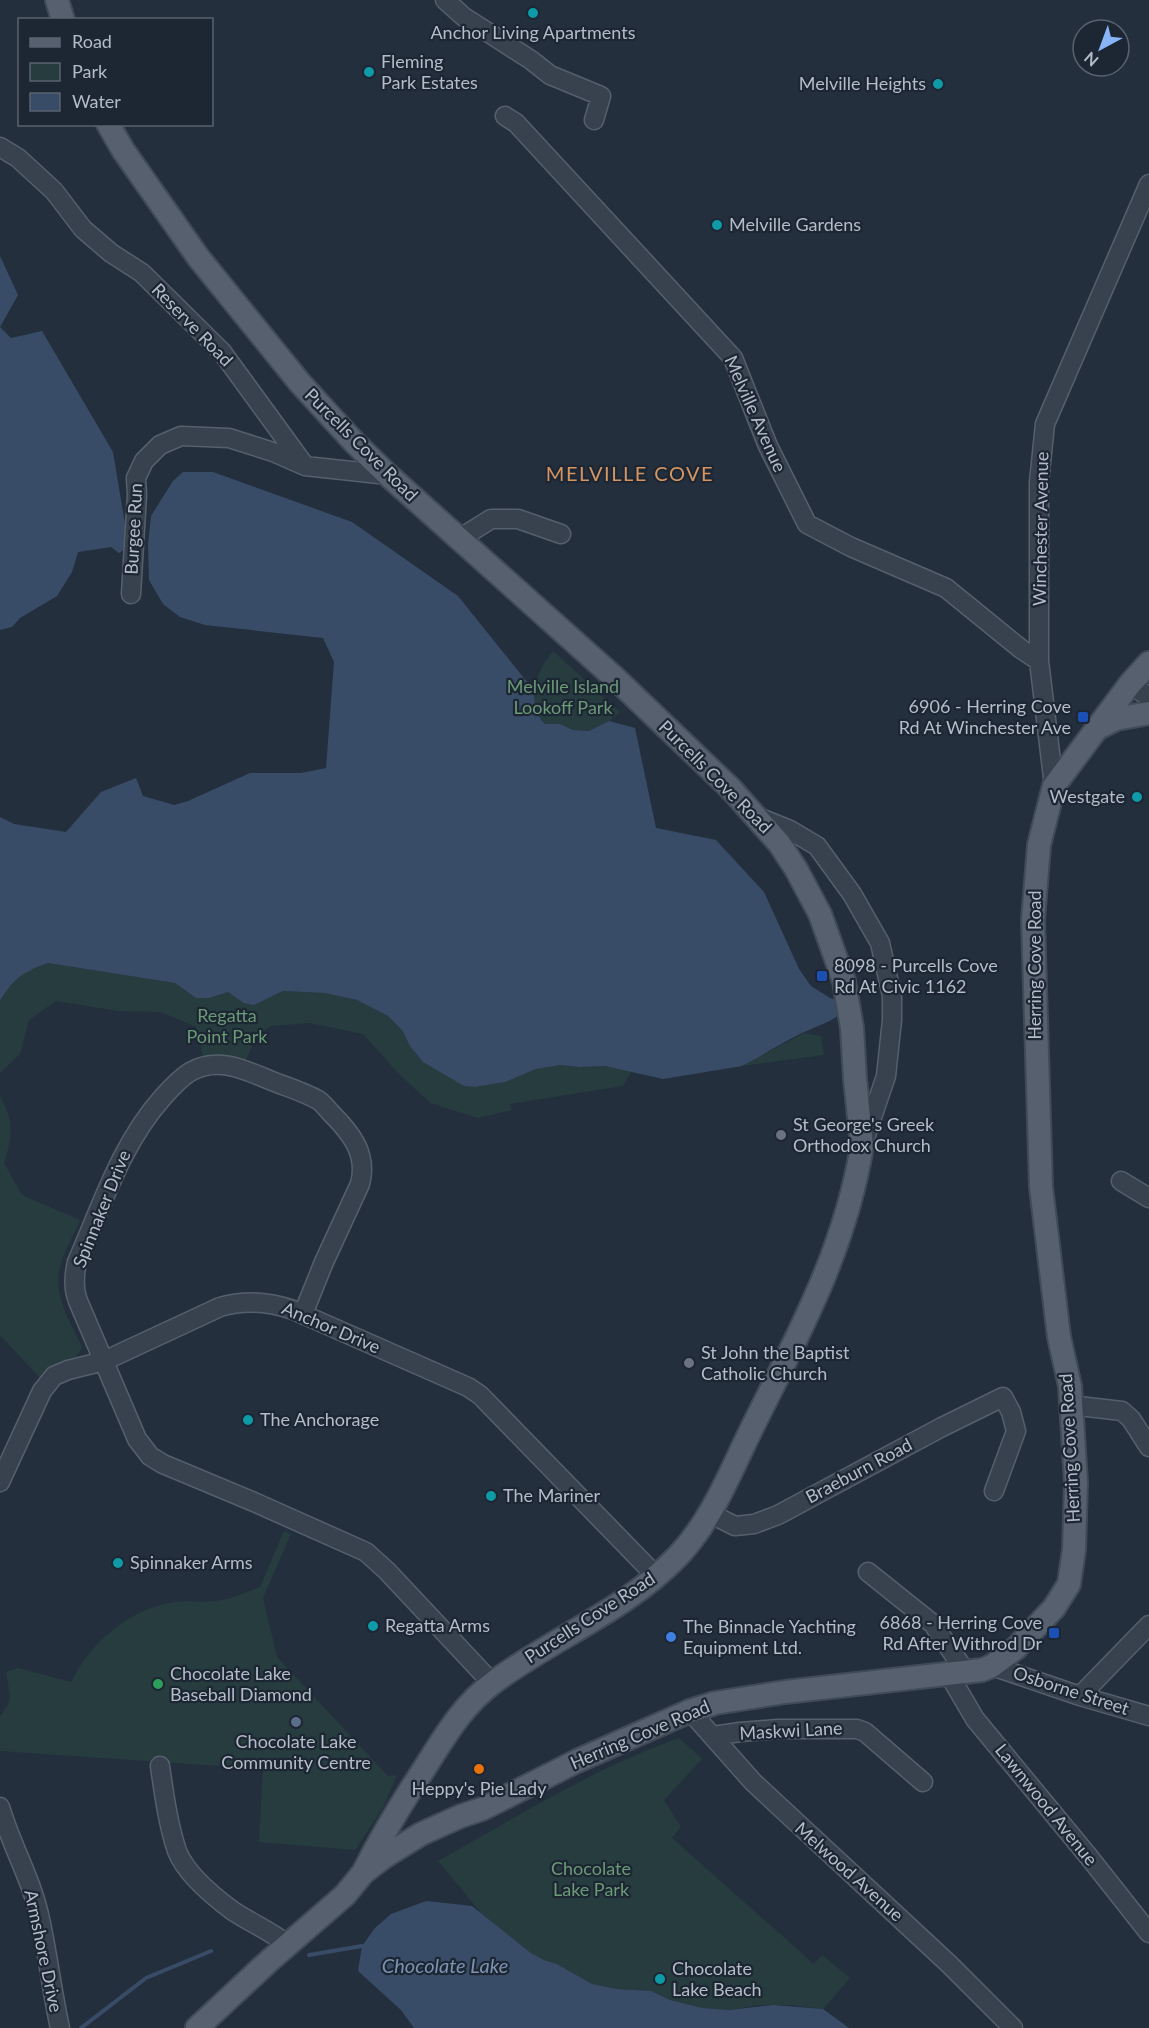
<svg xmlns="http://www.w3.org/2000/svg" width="1149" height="2028" viewBox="0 0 1149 2028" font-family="Lato,sans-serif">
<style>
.park{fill:#263c3f}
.water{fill:#394c67}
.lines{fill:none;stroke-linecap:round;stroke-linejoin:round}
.stream{stroke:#394c67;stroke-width:4}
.minor-casing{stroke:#565f6c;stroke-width:21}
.major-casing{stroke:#414a57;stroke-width:26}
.minor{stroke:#38414e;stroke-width:18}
.major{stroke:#56606e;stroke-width:22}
.culture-dot{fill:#0f9aa8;stroke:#1d2633;stroke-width:2}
.transit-dot{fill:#1a4fb4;stroke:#1d2633;stroke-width:2}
.worship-dot{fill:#6b7280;stroke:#1d2633;stroke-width:2}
.shop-dot{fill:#3f7fe0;stroke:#1d2633;stroke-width:2}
.leisure-dot{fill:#2e9e5b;stroke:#1d2633;stroke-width:2}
.service-dot{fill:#5c6f8a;stroke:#1d2633;stroke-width:2}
.food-dot{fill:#e8710a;stroke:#1d2633;stroke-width:2}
.labels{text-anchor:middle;stroke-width:4.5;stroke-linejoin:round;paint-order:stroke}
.poi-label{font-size:18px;fill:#b4bcc9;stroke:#1d2633;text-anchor:start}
.street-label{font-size:18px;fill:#b4bcc9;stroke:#1d2633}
.park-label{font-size:18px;fill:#6b9a76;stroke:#1d2633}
.neighbourhood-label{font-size:20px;letter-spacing:1.5px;fill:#d59563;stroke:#1d2633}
.water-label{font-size:20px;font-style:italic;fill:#7c92b1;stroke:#1d2633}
</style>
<rect width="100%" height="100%" fill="#242f3e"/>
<path class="park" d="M 553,651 L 620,712 L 609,721 L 589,731 L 573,730 L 560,724 L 545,724 C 532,711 537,703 532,688 L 544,663 Z
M 48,963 L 175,983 L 196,998 L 209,998 L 228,992 L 254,1005 L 283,991 L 325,993 L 357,1000 L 388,1016 L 402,1030 L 410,1046 L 464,1086 L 475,1087 L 505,1082 L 536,1069 L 560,1065 L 580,1067 L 605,1066 L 632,1071 L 623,1086 L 510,1104 L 512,1110 L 478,1118 L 430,1103 L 396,1071 L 363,1034 L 310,1023 L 271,1026 L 258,1034 L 245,1062 L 225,1056 L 203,1057 L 196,1027 L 161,1012 L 118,1011 L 56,1001 L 29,1020 L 20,1054 L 0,1073 L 0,1001 L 7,989 L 28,969 Z
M 804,1033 L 821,1036 L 824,1055 L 742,1066 Z
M 0,1097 C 15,1121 12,1138 4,1163 L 22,1195 L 80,1220 C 73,1237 62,1255 59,1272 C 55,1299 71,1324 82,1347 L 77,1356 L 59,1363 L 40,1378 L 0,1335 Z
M 284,1531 L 291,1534 L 263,1598 L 277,1657 L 388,1776 L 397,1775 L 383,1808 L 355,1850 L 259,1842 L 263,1769 L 0,1751 L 0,1716 L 8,1705 L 10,1696 L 6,1672 L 18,1668 L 71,1682 C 92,1641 128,1610 174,1602 C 188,1600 202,1603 216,1601 C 230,1600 247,1592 260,1587 Z
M 679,1738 L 702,1759 L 664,1800 L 681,1827 L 672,1838 L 814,1964 L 822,1955 L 850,1978 L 823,2009 L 791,2005 L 758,2005 L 729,2010 L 702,2008 L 670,2000 L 651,1991 L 617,1989 L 592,1984 L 557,1964 L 544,1960 L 531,1953 L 481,1913 L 438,1861 C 517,1817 594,1768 679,1738 Z"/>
<path class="water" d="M 0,256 L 18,295 L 0,327 Z
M 0,327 L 11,338 L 42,331 L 113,452 L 126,530 L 125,549 L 119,553 L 111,547 L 78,552 L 72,572 L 57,596 L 20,618 L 12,627 L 0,630 Z
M 183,472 L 213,472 L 352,522 L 458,596 L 532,688 C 537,703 532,711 545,724 L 560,724 L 573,730 L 589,731 L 609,721 L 635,728 L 656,828 L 716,840 L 764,892 L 799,969 L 811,986 L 830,998 L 842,1002 L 839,1015 C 825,1025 811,1028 796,1036 C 778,1045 760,1057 742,1066 L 663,1079 L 605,1066 L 580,1067 L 560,1065 L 536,1069 L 505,1082 L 475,1087 L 464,1086 L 423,1062 L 410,1046 L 402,1030 L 388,1016 L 357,1000 L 325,993 L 283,991 L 254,1005 L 244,1003 L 228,992 L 209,998 L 196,998 L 175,983 L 48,963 C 24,971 13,979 0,1001 L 0,817 L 14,824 L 66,832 L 101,792 L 136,778 L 143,796 L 174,805 L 188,801 L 250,773 L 301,773 L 326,768 L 334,662 L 323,638 L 205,625 L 180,617 L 163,604 L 149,580 L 148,544 L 151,516 L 173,481 Z
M 426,1901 L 472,1906 L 531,1953 L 544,1960 L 557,1964 L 592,1984 L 617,1989 L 651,1991 L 670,2000 L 702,2008 L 729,2010 L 773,2005 L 823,2009 L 849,2028 L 414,2028 L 401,2010 L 358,1971 L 362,1946 L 375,1928 L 391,1914 Z"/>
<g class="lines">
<path class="stream" d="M 309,1955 L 362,1946
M 81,2028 L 146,1978 L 211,1951"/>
<g class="minor-casing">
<path id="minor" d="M 445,0 L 464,17 L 531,60 L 550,75 L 601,96 L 594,120
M 505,116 L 516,123 L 733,358 L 768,446 L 807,524 L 851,547 L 946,588 L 1021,649 L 1039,661
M 0,147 L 18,158 L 54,191 L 83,229 L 111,253 L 142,273 L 222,352 L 305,466
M 459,539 L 491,519 L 518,519 L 561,534
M 131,594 L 137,495 L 136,478 L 144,461 L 160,445 L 181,436 L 229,438 L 273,452 L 305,466 L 388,475
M 1130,684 L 1149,697
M 1054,786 L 1039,661 L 1039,482 L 1045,424 L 1149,184
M 758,817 L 790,830 L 817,846 L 852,894 L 880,943 L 892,996 L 892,1020 L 886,1076 L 863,1144
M 1121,1181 L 1149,1198
M 303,1314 L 324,1262 L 360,1184 C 368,1154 351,1133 331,1113 C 327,1109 323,1103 318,1100 C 304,1092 287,1087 272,1081 C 245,1070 218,1056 190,1072 C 179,1079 171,1088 163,1097 C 121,1144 102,1205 77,1262 C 74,1276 73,1288 78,1301 L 137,1439 L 150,1456 L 163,1464 L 254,1502 L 366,1552 L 387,1571 L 492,1683
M 1070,1405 L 1122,1411 L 1131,1419 L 1149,1447
M 0,1482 L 42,1391 L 54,1376 L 68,1370 L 104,1361 L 220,1307 C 244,1300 270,1302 293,1310 L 468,1387 L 480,1395 L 656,1576
M 709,1513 L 735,1526 L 754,1524 L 778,1515 L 942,1427 L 1003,1397 L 1011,1412 L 1016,1431 L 994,1491
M 868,1572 L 933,1624 L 965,1671
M 992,1666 L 1080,1696 L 1149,1716
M 948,1673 L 975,1719 L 1089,1857 L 1149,1933
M 1080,1696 L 1149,1625
M 690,1711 L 753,1782 L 949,1964 L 1013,2028
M 713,1736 L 740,1732 L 778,1729 L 857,1729 L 865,1732 L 923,1782
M 160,1766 C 164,1794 168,1824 177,1851 C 186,1874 214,1897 233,1911 C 251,1923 271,1931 288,1945
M 0,1807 C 11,1845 32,1880 40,1919 C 48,1955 52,1992 60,2028"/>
</g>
<g class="major-casing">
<path id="major" d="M 57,0 L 63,20
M 108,124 L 123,150 L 198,257 L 300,383 L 354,442 L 388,475 L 616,679 L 731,789 L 779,843 L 796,869 L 820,914 L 844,981 L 852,1028 L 855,1079 L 862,1146 C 845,1250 799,1333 753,1426 C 731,1470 713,1519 678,1556 C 626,1610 553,1638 494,1682 C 457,1709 438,1749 413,1786 C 395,1814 378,1843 363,1873
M 1098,728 L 1116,719 L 1149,713
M 197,2028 L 269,1961 L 345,1895 L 363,1873 L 384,1857 L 421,1834 L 461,1816 L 482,1809 L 577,1761 L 690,1711 L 715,1703 L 785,1692 L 982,1670 L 992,1666 L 1016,1648 L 1054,1608 L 1069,1584 L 1074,1550 L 1076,1483 L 1070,1386 L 1059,1337 L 1041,1187 L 1033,920 L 1039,845 L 1054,786 L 1130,684 L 1149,663"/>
</g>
<use href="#minor" class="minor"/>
<use href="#major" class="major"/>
</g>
<g class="culture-dot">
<circle cx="533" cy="13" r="6"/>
<circle cx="369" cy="72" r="6"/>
<circle cx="938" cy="84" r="6"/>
<circle cx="717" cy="225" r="6"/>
<circle cx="1137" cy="797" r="6"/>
<circle cx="248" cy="1420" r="6"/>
<circle cx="491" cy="1496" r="6"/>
<circle cx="118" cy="1563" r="6"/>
<circle cx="373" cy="1626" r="6"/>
<circle cx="660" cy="1979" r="6"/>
</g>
<g class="transit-dot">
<rect x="1077" y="711" width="12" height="12" rx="3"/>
<rect x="816" y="970" width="12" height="12" rx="3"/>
<rect x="1048" y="1627" width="12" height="12" rx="3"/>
</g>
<g class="worship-dot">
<circle cx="781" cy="1135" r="6"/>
<circle cx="689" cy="1363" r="6"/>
</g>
<circle class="shop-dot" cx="671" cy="1637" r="6"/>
<circle class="leisure-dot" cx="158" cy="1684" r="6"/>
<circle class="service-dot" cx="296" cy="1722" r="6"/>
<circle class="food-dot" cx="479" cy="1769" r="6"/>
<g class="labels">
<g class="poi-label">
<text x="533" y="39" text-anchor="middle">Anchor Living Apartments</text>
<text x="381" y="68">Fleming<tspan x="381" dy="21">Park Estates</tspan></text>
<text x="926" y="90" text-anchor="end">Melville Heights</text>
<text x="729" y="231">Melville Gardens</text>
<text x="1071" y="713" text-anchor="end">6906 - Herring Cove<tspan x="1071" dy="21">Rd At Winchester Ave</tspan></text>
<text x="1125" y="803" text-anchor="end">Westgate</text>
<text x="834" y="972">8098 - Purcells Cove<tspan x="834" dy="21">Rd At Civic 1162</tspan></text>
<text x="793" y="1131">St George's Greek<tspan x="793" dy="21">Orthodox Church</tspan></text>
<text x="701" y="1359">St John the Baptist<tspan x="701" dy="21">Catholic Church</tspan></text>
<text x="260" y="1426">The Anchorage</text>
<text x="503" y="1502">The Mariner</text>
<text x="130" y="1569">Spinnaker Arms</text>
<text x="1042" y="1629" text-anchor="end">6868 - Herring Cove<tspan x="1042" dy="21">Rd After Withrod Dr</tspan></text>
<text x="385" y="1632">Regatta Arms</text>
<text x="683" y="1633">The Binnacle Yachting<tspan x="683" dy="21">Equipment Ltd.</tspan></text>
<text x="170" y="1680">Chocolate Lake<tspan x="170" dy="21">Baseball Diamond</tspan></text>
<text x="296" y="1748" text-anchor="middle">Chocolate Lake<tspan x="296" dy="21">Community Centre</tspan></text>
<text x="479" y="1795" text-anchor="middle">Heppy's Pie Lady</text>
<text x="672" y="1975">Chocolate<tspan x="672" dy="21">Lake Beach</tspan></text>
</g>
<g class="street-label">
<text transform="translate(192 325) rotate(46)" y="6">Reserve Road</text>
<text transform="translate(755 414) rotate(66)" y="6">Melville Avenue</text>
<text transform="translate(361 445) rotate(45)" y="6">Purcells Cove Road</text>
<text transform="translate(134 529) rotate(-87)" y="6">Burgee Run</text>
<text transform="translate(1041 529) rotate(-89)" y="6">Winchester Avenue</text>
<text transform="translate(715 777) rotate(45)" y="6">Purcells Cove Road</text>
<text transform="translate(1035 965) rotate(-90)" y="6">Herring Cove Road</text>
<text transform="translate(102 1209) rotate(-68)" y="6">Spinnaker Drive</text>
<text transform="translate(331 1328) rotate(23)" y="6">Anchor Drive</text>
<text transform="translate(1070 1448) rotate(-93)" y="6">Herring Cove Road</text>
<text transform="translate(859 1471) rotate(-28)" y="6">Braeburn Road</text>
<text transform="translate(590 1618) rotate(-33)" y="6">Purcells Cove Road</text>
<text transform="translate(1071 1691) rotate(18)" y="6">Osborne Street</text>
<text transform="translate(791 1731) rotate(-3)" y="6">Maskwi Lane</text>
<text transform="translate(640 1735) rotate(-23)" y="6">Herring Cove Road</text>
<text transform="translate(1046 1805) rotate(51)" y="6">Lawnwood Avenue</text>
<text transform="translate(849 1872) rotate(42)" y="6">Melwood Avenue</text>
<text transform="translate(43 1951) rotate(78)" y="6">Armshore Drive</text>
</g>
<g class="park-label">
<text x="563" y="693">Melville Island<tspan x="563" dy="21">Lookoff Park</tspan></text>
<text x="227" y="1022">Regatta<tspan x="227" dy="21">Point Park</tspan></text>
<text x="591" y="1875">Chocolate<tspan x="591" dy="21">Lake Park</tspan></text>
</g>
<g class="neighbourhood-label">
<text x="630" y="481">MELVILLE COVE</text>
</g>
<g class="water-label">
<text x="445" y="1973">Chocolate Lake</text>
</g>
</g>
<rect x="18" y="18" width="195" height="108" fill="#1d2633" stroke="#59626f" stroke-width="1.5"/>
<rect x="30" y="38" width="30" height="9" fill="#56606e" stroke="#59626f" stroke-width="1.5"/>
<text x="72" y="48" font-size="18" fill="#b4bcc9">Road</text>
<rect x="30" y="63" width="30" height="18" fill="#263c3f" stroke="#59626f" stroke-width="1.5"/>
<text x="72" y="78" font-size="18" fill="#b4bcc9">Park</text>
<rect x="30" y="93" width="30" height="18" fill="#394c67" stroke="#59626f" stroke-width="1.5"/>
<text x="72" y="108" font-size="18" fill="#b4bcc9">Water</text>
<g transform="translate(1101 48) rotate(221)"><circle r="28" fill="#1d2633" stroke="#59626f" stroke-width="1.5"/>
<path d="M0-4.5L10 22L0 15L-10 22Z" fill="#8ab4f8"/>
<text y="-9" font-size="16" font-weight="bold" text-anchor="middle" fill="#b4bcc9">N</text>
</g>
</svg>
